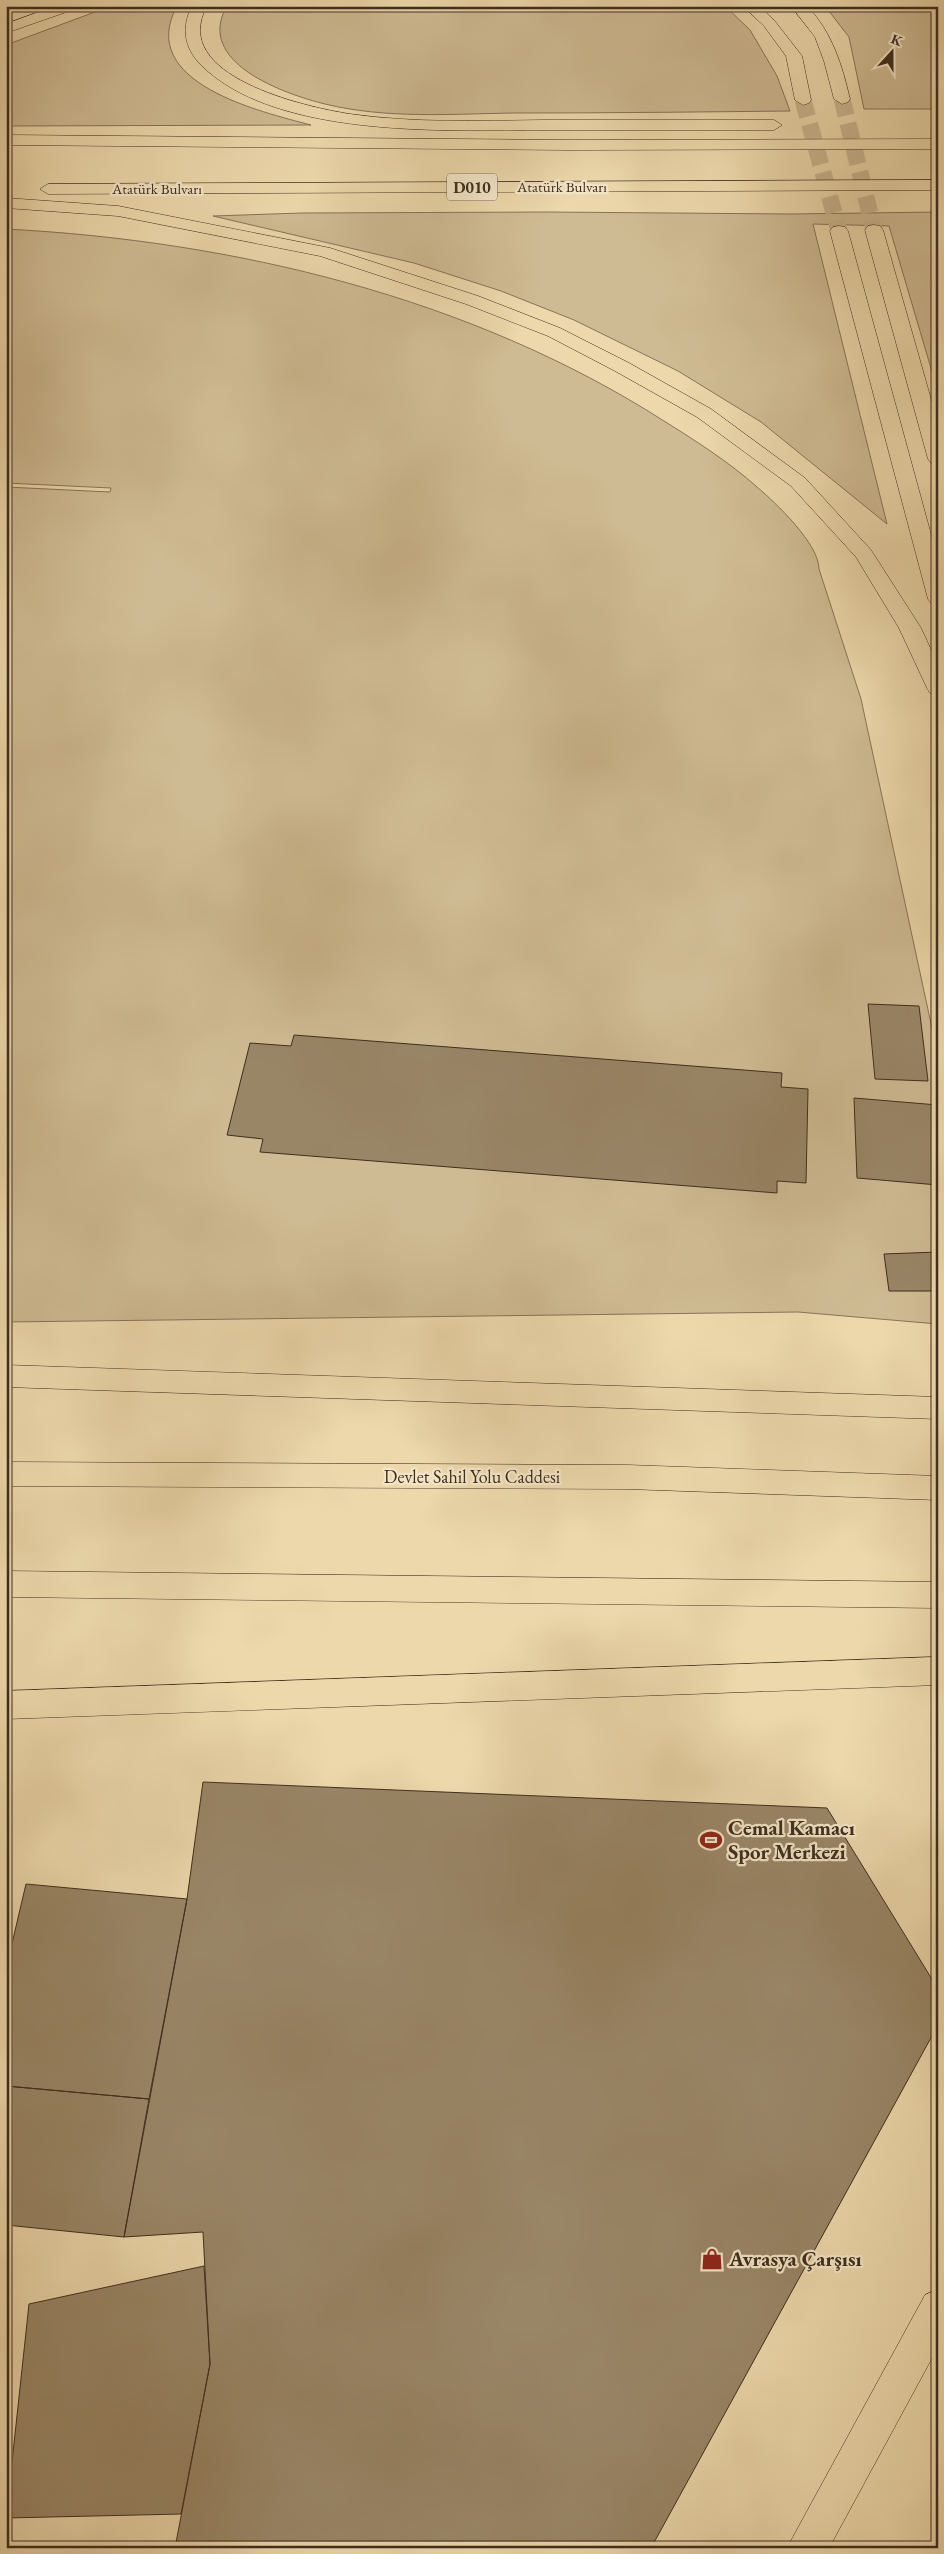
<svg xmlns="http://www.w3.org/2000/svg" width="944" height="2554" viewBox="0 0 944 2554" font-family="'EB Garamond',serif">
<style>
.green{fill:#cfbb93;stroke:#877458}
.building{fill:#998667;stroke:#3f2d1e}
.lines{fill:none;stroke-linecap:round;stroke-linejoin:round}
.highway-tunnel{stroke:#c9b68f;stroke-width:17;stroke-dasharray:17 8;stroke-linecap:butt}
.major-casing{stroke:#3f2d1e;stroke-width:1}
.highway-casing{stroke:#3f2d1e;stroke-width:1}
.major{fill:#ecd8ab;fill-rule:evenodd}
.highway{fill:#ecd8ab;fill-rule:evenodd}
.labels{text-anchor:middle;stroke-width:4.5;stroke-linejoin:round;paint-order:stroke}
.far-street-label{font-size:15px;fill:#3f2d1e;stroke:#f3e6c8}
.shield{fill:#f3e6c8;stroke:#756451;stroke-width:1}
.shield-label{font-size:16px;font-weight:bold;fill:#3f2d1e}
.street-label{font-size:18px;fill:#3f2d1e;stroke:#f3e6c8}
.near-poi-label{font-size:21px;font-weight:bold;fill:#3f2d1e;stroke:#f3e6c8;text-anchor:start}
</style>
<rect width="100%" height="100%" fill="#ecd8ab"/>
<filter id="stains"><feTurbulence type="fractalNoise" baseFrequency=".004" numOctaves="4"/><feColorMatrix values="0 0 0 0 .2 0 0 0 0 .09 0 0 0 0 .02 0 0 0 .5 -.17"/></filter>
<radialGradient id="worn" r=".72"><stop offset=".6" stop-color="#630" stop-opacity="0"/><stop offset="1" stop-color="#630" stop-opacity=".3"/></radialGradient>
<path class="green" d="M 111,6 L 177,6 C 135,83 262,112 311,125 L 6,126 L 6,45 Z
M 227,6 L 725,6 L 750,30 L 777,76 L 790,111 C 698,112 606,113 514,113 C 452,114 386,119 325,104 C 284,94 194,62 227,6 Z
M 825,6 L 938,6 L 938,109 L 864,109 L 849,37 Z
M 549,212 L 791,214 L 938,212 L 938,392 L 889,226 L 813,224 L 887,524 L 761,422 L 678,371 L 574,320 L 501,291 L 414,263 L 213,216 L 302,213 Z
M 6,229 C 234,241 470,297 664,421 C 696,441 729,462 757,487 C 776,503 819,544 819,569 L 861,699 L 938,1056 L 938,1324 L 798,1312 L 6,1322 L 6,487 L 110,492 L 111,488 L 6,483 Z"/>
<path class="building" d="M 868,1004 L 919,1006 L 928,1081 L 875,1079 Z
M 294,1035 L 782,1073 L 781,1087 L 808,1089 L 806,1183 L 777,1181 L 777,1193 L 260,1152 L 263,1139 L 227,1135 L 250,1043 L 291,1046 Z
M 854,1098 L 938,1105 L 938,1185 L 857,1178 Z
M 938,1252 L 938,1291 L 889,1291 L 884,1254 Z
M 203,1782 L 827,1808 L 938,1989 L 938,2025 L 651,2548 L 175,2548 L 210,2364 L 203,2232 L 124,2237 L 187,1899 Z
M 26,1884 L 187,1899 L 149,2099 L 6,2086 L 6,1969 Z
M 6,2086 L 149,2099 L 124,2237 L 6,2225 Z
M 204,2266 L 210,2364 L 181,2514 L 6,2518 L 29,2304 Z"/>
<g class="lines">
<path class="highway-tunnel" d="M 842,99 L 874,230
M 803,100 L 839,231"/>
<g class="major-casing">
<path id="major" d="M 6,1365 L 938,1397 L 938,1419 L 6,1387 Z
M 6,1462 L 627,1465 L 938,1476 L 938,1500 L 627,1489 L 6,1486 Z
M 6,1571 L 938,1582 L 938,1608 L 6,1597 Z
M 938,1657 L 938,1685 L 6,1719 L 6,1691 Z
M 938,2289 L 938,2347 L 829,2548 L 787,2548 L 925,2295 Z"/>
</g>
<g class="highway-casing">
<path id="highway" d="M 55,6 L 77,6 L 75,9 L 6,33 L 6,24 Z
M 192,6 L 207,6 C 168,76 305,107 350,114 C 414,123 479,121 543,120 C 620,120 697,120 774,120 L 782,125 L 774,130 C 702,130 630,130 558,130 C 457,130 278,141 201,65 C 184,48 181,27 192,6 Z
M 743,6 L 759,6 L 774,20 L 802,56 L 811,100 L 809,103 L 803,105 L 795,100 L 786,56 L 764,26 Z
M 791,6 L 807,6 C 832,32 842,65 850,99 L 848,102 L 842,104 L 834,99 L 824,61 L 815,37 Z
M 6,135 L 569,140 L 938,139 L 938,149 L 569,150 L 6,145 Z
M 938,180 L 938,190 L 48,194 L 40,189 L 48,184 Z
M 6,198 L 118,206 L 330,248 L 478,296 L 560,328 L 629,363 L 711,409 L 805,478 L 871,550 L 921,628 L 938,665 L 938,694 L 930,693 L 927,688 L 899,628 L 856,557 L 791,486 L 697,417 L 615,371 L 548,336 L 466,304 L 320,256 L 118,216 L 6,208 Z
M 874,225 L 880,226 L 883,230 L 938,424 L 938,465 L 931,463 L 928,459 L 865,230 L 868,226 Z
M 839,226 L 845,227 L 848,231 L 938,560 L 938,605 L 931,603 L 928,599 L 830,231 L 833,227 Z"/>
</g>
<use href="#major" class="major"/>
<use href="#highway" class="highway"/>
</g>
<defs>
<g id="stadium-bare" transform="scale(1.725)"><path d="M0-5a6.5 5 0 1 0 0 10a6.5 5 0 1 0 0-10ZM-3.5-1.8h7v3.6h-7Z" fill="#8f2418" stroke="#f3e6c8" stroke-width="2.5" paint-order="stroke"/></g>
<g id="shop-bare" transform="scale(1.725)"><path d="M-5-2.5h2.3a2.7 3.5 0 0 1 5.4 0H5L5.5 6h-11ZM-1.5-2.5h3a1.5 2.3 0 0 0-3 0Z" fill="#8f2418" stroke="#f3e6c8" stroke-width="2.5" paint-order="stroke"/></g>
</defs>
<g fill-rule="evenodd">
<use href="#stadium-bare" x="711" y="1840"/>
<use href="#shop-bare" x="712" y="2259"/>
</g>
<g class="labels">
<g class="far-street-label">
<text x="562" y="192">Atatürk Bulvarı</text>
<text x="157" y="194">Atatürk Bulvarı</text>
</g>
<rect class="shield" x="447" y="173.5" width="50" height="27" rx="4"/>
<g class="shield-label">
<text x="472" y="193">D010</text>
</g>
<g class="street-label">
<text x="472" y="1483">Devlet Sahil Yolu Caddesi</text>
</g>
<g class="near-poi-label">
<text x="728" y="1835">Cemal Kamacı<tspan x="728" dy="24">Spor Merkezi</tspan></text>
<text x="729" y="2266">Avrasya Çarşısı</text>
</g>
</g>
<rect width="944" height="2554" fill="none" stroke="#ecd8ab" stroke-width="25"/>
<rect x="8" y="8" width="929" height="2539" fill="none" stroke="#3f2d1e" stroke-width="2.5"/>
<rect x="12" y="12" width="919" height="2529" fill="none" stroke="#3f2d1e"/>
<g transform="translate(892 52) rotate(21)" stroke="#f3e6c8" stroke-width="4" paint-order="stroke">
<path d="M0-4L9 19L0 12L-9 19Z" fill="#3f2d1e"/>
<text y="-8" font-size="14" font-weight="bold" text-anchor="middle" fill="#3f2d1e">K</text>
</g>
<rect width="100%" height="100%" filter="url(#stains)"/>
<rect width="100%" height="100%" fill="url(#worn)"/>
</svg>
